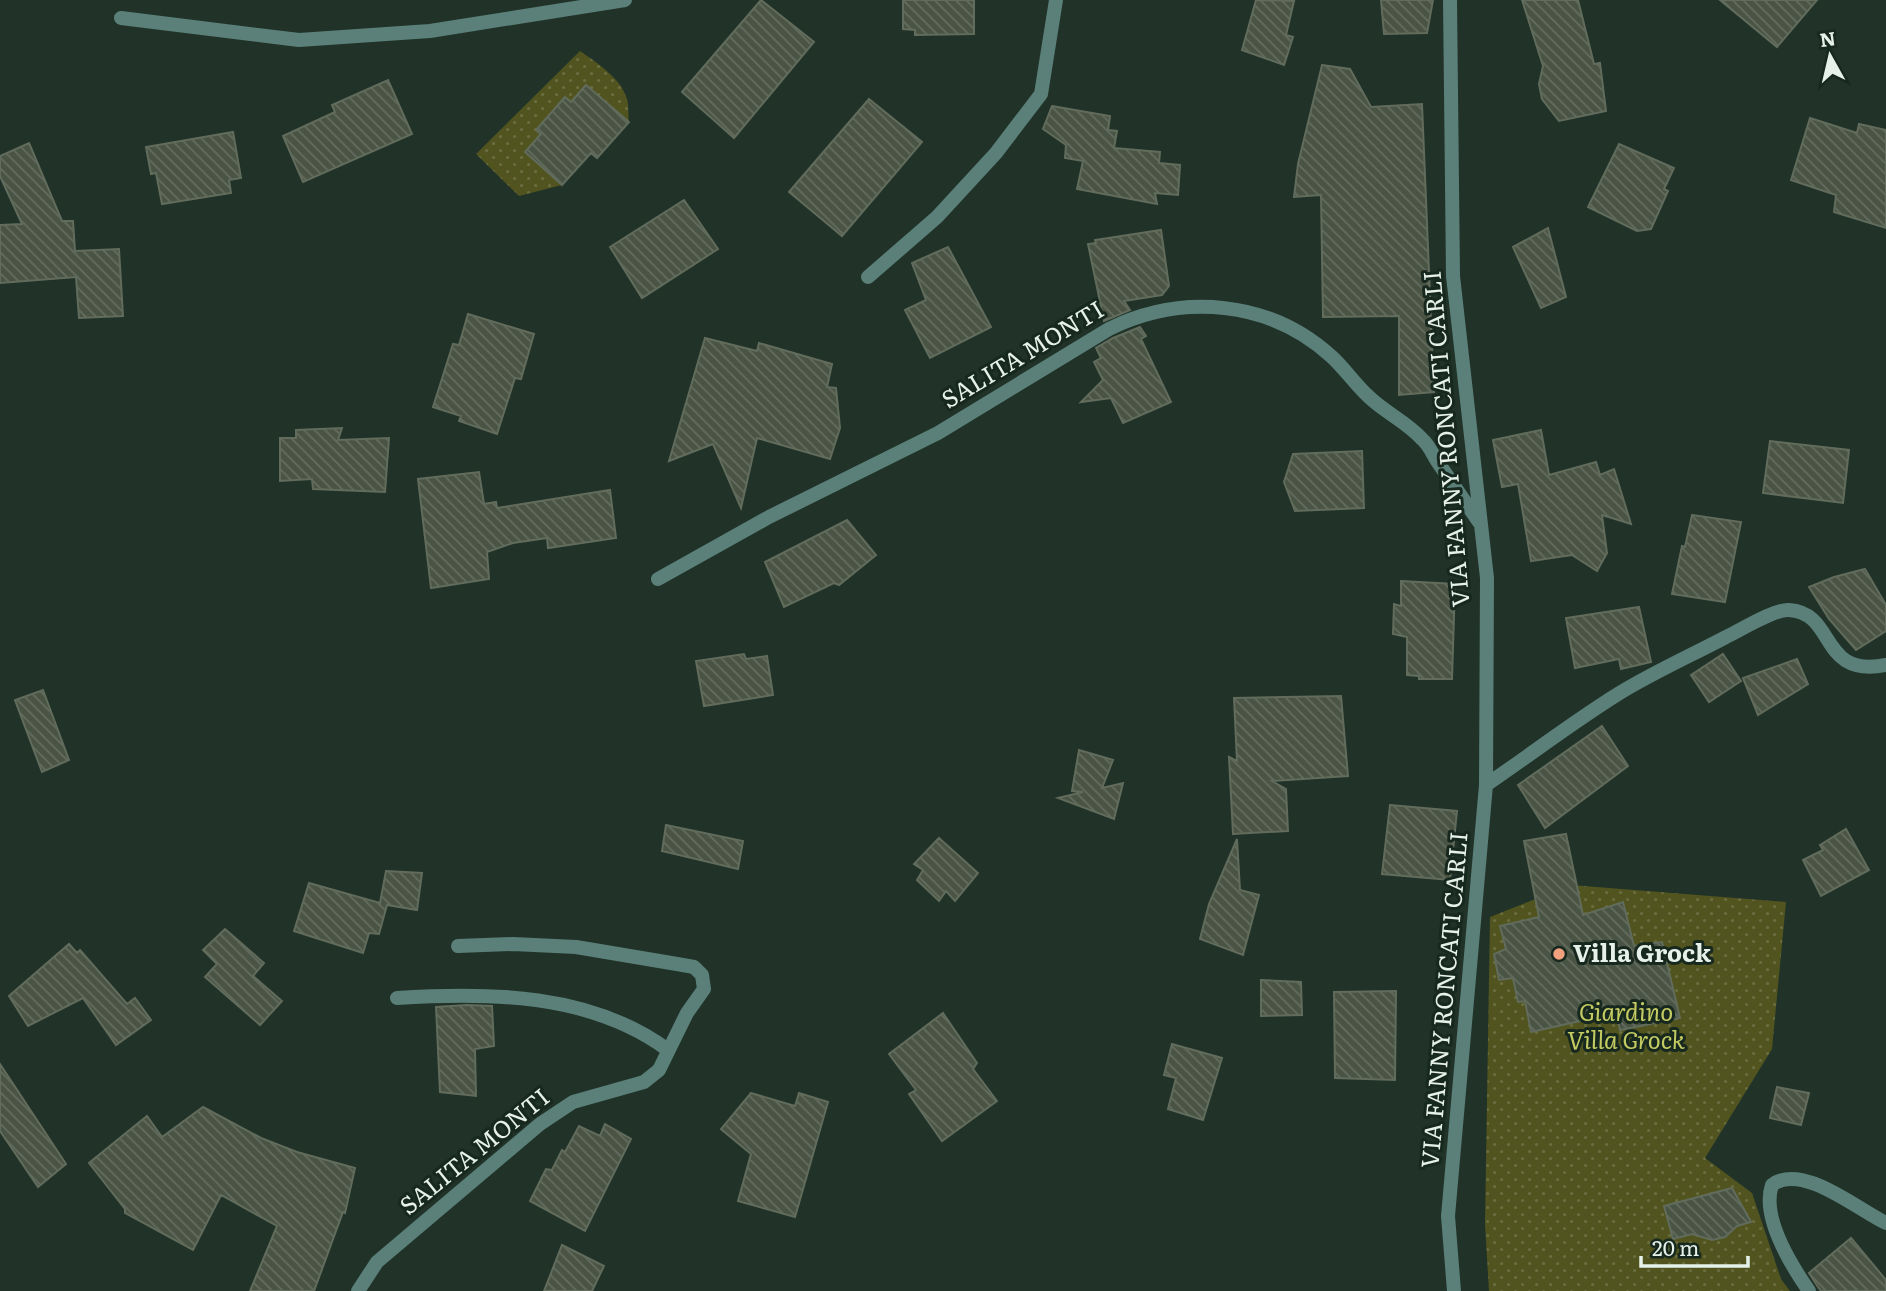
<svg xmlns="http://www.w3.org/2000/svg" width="1886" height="1291" viewBox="0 0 1886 1291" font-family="Literata,serif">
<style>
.park{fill:url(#park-dots)}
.building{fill:url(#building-back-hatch);stroke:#616c5c;stroke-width:2}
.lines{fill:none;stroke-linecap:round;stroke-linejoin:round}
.street{stroke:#5a8079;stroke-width:14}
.poi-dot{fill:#f2a17e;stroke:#17281e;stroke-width:2.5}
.labels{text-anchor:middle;stroke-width:6;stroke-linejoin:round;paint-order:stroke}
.street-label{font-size:24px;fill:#e6f1ea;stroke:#17281e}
.poi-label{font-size:24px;font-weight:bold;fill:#e6f1ea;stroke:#17281e;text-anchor:start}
.park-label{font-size:24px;font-style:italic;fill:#c4cb62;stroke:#17281e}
</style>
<defs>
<pattern id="park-dots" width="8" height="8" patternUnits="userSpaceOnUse" patternTransform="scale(1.75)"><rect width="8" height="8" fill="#51541e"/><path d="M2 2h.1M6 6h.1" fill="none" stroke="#6a6d3f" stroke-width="1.8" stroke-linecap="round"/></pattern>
<pattern id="building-back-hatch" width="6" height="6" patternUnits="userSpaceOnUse" patternTransform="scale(1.75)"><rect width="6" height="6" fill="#4a5444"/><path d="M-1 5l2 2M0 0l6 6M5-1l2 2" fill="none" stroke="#646d5f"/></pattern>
</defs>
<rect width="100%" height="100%" fill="#213228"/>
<path class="park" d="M 580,51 C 597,63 621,78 627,99 C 629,106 628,115 629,122 L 586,85 L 571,102 L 565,97 L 537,130 L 541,134 L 525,152 L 562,185 L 519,196 L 476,154 Z
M 1571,885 L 1786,902 L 1772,1049 L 1705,1158 L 1752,1193 L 1781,1279 L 1790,1291 L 1489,1291 L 1485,1224 L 1490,917 Z"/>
<path class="building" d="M 761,0 L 814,42 L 734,138 L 682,92 Z
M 903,0 L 974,0 L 974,34 L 915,35 L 915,30 L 903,29 Z
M 1256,0 L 1294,1 L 1286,35 L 1293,37 L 1284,65 L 1242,50 Z
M 1381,0 L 1433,0 L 1427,33 L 1384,34 Z
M 1522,0 L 1578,0 L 1594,64 L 1600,63 L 1606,111 L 1559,121 L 1542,99 L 1539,84 L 1543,66 Z
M 1720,0 L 1817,0 L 1777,47 Z
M 1322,65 L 1350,69 L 1371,107 L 1422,104 L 1434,392 L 1399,395 L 1399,316 L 1323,317 L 1321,195 L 1294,197 L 1298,164 Z
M 388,80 L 412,134 L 303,182 L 283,136 L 335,112 L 332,105 Z
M 586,85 L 629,122 L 597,158 L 591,153 L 562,185 L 525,152 L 541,134 L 536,130 L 565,97 L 571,102 Z
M 869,99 L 922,142 L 842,236 L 789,192 Z
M 1052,106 L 1110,116 L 1108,130 L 1117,131 L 1114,148 L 1160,152 L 1159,163 L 1180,165 L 1178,195 L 1155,193 L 1157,204 L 1077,189 L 1083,161 L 1065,158 L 1066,145 L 1043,129 Z
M 1810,118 L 1857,133 L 1859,124 L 1886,130 L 1886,228 L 1834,212 L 1836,195 L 1791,180 Z
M 233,132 L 241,178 L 229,180 L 231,193 L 162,204 L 156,173 L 151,174 L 146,147 Z
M 29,143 L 62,221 L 73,221 L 75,251 L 119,249 L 123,316 L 79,318 L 76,277 L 0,283 L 0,225 L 22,224 L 0,176 L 0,156 Z
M 1619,144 L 1674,168 L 1664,189 L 1668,191 L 1651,229 L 1637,231 L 1588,207 Z
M 684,200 L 718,249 L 642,298 L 610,247 Z
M 1548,228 L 1566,297 L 1541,308 L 1513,247 Z
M 1161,230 L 1169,286 L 1162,295 L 1124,301 L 1130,310 L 1104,321 L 1088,244 L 1096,243 L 1095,240 Z
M 948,247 L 991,327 L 930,358 L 905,310 L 926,300 L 912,263 Z
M 468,314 L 534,334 L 521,379 L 515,378 L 497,434 L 459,421 L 461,416 L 433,407 L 453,344 L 459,345 Z
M 1140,327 L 1146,336 L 1141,339 L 1171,402 L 1123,423 L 1111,398 L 1081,402 L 1103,380 L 1094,362 L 1101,358 L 1096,348 L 1113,338 Z
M 705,338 L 757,351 L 759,343 L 832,364 L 827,387 L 836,388 L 840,428 L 830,459 L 757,438 L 741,508 L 713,444 L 669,461 Z
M 342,428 L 338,440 L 389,438 L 385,492 L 313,489 L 312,479 L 280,481 L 280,438 L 296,438 L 296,430 Z
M 1541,430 L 1549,475 L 1596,462 L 1600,475 L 1614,469 L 1631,524 L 1602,515 L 1607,553 L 1597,571 L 1572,555 L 1531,561 L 1518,484 L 1502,487 L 1493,440 Z
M 1770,441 L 1849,450 L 1843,503 L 1763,493 Z
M 1362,451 L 1364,508 L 1295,511 L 1284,482 L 1293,454 Z
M 479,472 L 484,504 L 496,502 L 497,508 L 610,490 L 616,538 L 548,548 L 547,538 L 513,543 L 487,552 L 489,579 L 431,588 L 418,479 Z
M 1692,515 L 1741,522 L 1725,602 L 1672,594 L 1682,546 L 1685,547 Z
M 847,520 L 876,555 L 839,585 L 834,583 L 784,607 L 765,562 Z
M 1865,569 L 1886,605 L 1886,631 L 1856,650 L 1829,619 L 1809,587 L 1834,577 Z
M 1401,581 L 1455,584 L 1452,679 L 1419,679 L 1419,676 L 1407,675 L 1407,637 L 1393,634 L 1394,604 L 1401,606 Z
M 1639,607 L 1651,662 L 1621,669 L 1619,659 L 1575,668 L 1566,618 Z
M 744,654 L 746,659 L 767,656 L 773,695 L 704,706 L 696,661 Z
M 1723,654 L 1741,681 L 1709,702 L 1691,675 Z
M 1797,659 L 1808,684 L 1758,715 L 1743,678 Z
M 43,690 L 69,760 L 42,772 L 15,700 Z
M 1341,696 L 1348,776 L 1272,781 L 1286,789 L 1288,831 L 1233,834 L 1229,757 L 1237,761 L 1234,698 Z
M 1602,726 L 1628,766 L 1545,828 L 1518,785 Z
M 1079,750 L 1113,760 L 1102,788 L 1123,783 L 1114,819 L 1058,798 L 1083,792 L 1072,791 Z
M 1390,805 L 1457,811 L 1450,880 L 1382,874 Z
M 666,825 L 743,841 L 738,869 L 662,851 Z
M 1846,829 L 1869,870 L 1821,896 L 1803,860 L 1823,850 L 1820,845 Z
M 1566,834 L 1583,915 L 1623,902 L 1634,946 L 1662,942 L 1680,1018 L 1620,1030 L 1616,1013 L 1531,1032 L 1525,1001 L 1518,1002 L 1513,978 L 1499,980 L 1494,954 L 1506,949 L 1500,926 L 1539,917 L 1524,841 Z
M 939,838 L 978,873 L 955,901 L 946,891 L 939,901 L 917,880 L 923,870 L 914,864 Z
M 1237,839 L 1240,890 L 1259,895 L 1243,955 L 1200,939 L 1209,904 Z
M 386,871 L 422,873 L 417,910 L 387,905 L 379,934 L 369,933 L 363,953 L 294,931 L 309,883 L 380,903 Z
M 225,929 L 264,963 L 253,976 L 282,1001 L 260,1025 L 205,977 L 217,964 L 203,950 Z
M 69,944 L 77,953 L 80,950 L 127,1004 L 135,998 L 151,1020 L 116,1045 L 83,998 L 28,1026 L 9,996 Z
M 1261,980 L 1301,982 L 1302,1015 L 1261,1016 Z
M 1396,991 L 1395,1080 L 1335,1078 L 1334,992 Z
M 467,1005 L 492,1006 L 494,1046 L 475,1049 L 476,1096 L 440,1092 L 436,1007 Z
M 943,1013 L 977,1063 L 973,1069 L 997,1101 L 942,1141 L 909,1094 L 916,1090 L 889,1054 Z
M 1172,1044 L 1222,1058 L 1203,1120 L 1168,1109 L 1176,1078 L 1164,1075 Z
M 0,1064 L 66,1164 L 38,1187 L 0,1131 Z
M 1777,1087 L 1809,1093 L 1801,1125 L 1770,1118 Z
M 751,1093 L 795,1106 L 799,1093 L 828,1102 L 795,1217 L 738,1201 L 751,1154 L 721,1129 Z
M 203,1107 L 261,1138 L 297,1152 L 355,1168 L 345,1213 L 343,1212 L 314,1291 L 250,1291 L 277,1226 L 221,1195 L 193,1250 L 125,1213 L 125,1209 L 89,1163 L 147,1116 L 162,1137 Z
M 605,1124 L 631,1139 L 585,1231 L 530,1201 L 546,1169 L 552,1170 L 562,1150 L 565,1152 L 579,1126 L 600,1136 Z
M 1732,1188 L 1751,1222 L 1737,1226 L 1725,1237 L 1712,1240 L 1692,1234 L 1673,1239 L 1664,1206 Z
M 1851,1238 L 1886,1280 L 1886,1291 L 1821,1291 L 1818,1287 L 1809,1273 Z
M 562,1245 L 604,1266 L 592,1291 L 544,1291 Z"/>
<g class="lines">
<path class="street" d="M 1450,0 L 1453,276 L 1487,578 L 1486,785 L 1448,1216 L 1454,1291
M 121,18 L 299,40 L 430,31 L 625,0
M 868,277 L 937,217 L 996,153 L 1041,94 L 1056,0
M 658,579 L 769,517 L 938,433 L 1109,329 C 1182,293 1270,300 1332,357 C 1345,369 1355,384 1368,396 C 1384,412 1407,422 1422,439 C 1429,445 1432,453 1437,461 C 1451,481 1465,502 1479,522
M 1486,785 C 1530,755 1573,722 1618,694 C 1652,673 1690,656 1726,637 C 1741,630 1774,609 1789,610 C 1837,613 1818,678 1886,665
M 397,998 C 489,992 591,993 668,1050
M 358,1291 L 377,1262 L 540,1124 L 573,1102 L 644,1082 L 659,1070 L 687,1013 L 704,989 L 702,975 L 694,967 L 677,964 L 576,947 L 513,944 L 458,946
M 1809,1291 C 1791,1265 1761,1217 1772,1185 C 1802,1162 1858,1210 1886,1223"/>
</g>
<circle class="poi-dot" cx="1559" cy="954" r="7"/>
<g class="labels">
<g class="street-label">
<text transform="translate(1023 355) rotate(-31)" y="8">SALITA MONTI</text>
<text transform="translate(1447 439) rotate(-95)" y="8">VIA FANNY RONCATI CARLI</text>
<text transform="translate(1445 1000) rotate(-85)" y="8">VIA FANNY RONCATI CARLI</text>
<text transform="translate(475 1152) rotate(-39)" y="8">SALITA MONTI</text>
</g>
<g class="poi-label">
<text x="1573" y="962">Villa Grock</text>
</g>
<g class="park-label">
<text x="1626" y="1021">Giardino<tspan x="1626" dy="28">Villa Grock</tspan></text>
</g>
</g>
<g transform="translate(1830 56) rotate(352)" stroke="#17281e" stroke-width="5" paint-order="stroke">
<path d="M0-5L12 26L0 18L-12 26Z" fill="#e6f1ea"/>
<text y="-10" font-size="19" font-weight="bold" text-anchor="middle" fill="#e6f1ea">N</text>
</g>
<path d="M1641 1256v10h107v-10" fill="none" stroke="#e6f1ea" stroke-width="3.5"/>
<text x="1652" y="1256" font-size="21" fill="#e6f1ea" stroke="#17281e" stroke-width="5" paint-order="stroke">20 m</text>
</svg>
